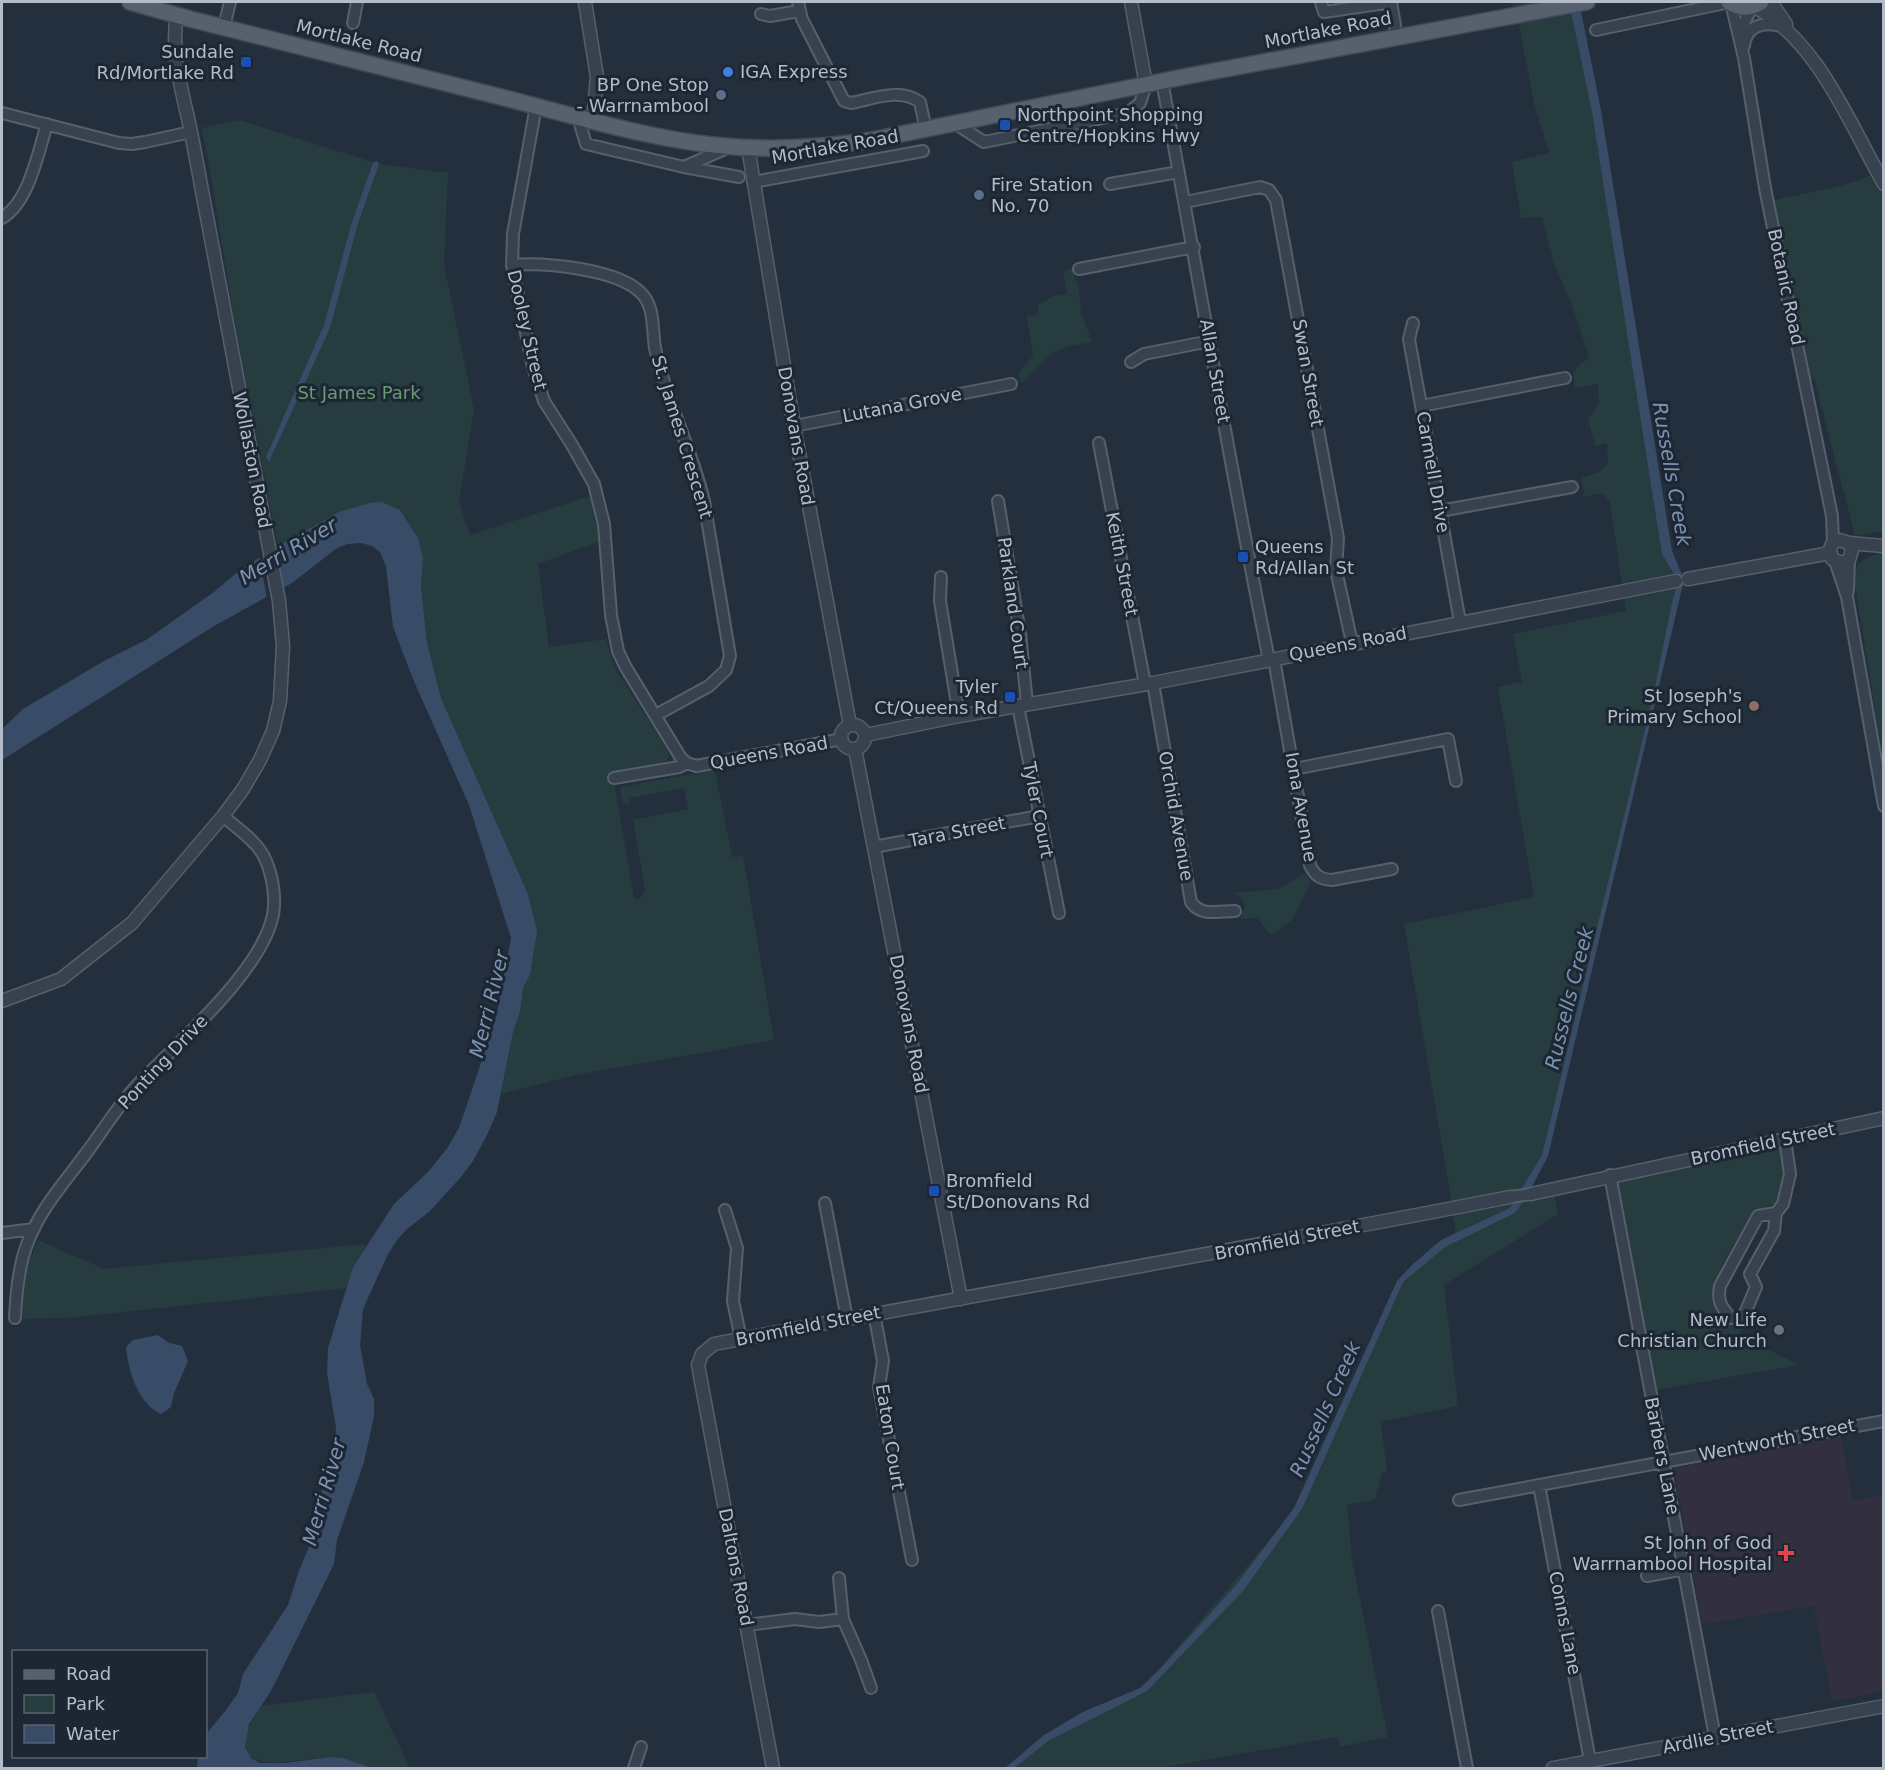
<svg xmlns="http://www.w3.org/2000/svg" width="1885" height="1770" viewBox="0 0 1885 1770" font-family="'DejaVu Sans',sans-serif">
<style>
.medical{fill:#32303f}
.green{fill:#263c3f}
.water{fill:#394c67}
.pier{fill:#242f3e}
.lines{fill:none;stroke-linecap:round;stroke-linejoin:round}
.minor-casing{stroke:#565f6c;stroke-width:14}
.tertiary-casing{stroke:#565f6c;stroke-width:15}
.primary-casing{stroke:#414a57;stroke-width:18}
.minor{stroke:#38414e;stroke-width:10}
.tertiary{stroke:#38414e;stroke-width:12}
.primary{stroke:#56606e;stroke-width:15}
.transit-dot{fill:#1a4fb4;stroke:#1d2633;stroke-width:2}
.shop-dot{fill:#3f7fe0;stroke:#1d2633;stroke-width:2}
.service-dot{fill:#5c6f8a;stroke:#1d2633;stroke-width:2}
.education-dot{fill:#8d6e63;stroke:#1d2633;stroke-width:2}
.worship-dot{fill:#6b7280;stroke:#1d2633;stroke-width:2}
.health-dot{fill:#e0444e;stroke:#1d2633;stroke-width:2}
.labels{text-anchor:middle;stroke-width:6;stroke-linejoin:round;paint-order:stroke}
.street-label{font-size:18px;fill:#b4bcc9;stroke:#1d2633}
.poi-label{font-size:18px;fill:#b4bcc9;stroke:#1d2633;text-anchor:end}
.park-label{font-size:18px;fill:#6b9a76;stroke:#1d2633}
.water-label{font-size:20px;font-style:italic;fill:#7c92b1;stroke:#1d2633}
</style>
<rect width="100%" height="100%" fill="#242f3e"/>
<path class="medical" d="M 1841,1436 L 1853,1501 L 1883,1495 L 1884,1691 L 1832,1701 L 1814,1606 L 1702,1624 L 1674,1468 Z"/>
<path class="green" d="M 1511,2 L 1588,2 L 1575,3 L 1668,552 L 1681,580 L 1544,1156 L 1518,1195 L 1553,1189 L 1558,1214 L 1444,1285 L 1458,1406 L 1381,1422 L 1387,1471 L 1382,1473 L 1375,1500 L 1347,1505 L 1352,1560 L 1388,1737 L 1340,1747 L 1337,1737 L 1159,1768 L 1008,1768 L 1045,1737 L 1141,1690 L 1296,1509 L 1399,1282 L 1456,1237 L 1449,1186 L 1404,924 L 1534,897 L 1498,687 L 1522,682 L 1513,634 L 1626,611 L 1610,502 L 1602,493 L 1583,497 L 1584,492 L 1581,478 L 1600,472 L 1608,462 L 1607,443 L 1595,446 L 1588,419 L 1599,404 L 1598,384 L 1575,388 L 1573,371 L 1589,357 L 1571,302 L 1554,264 L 1542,217 L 1521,218 L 1512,162 L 1549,153 L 1534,103 L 1517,14 Z
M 239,120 L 379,164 L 448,173 L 444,265 L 474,409 L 459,502 L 470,535 L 596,494 L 606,539 L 538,564 L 549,647 L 606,639 L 615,669 L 656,731 L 670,756 L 661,766 L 613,776 L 634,898 L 638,899 L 643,896 L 645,889 L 633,820 L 688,809 L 684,788 L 629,798 L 630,803 L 623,804 L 620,789 L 622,787 L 712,770 L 715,772 L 732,857 L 743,856 L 774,1040 L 575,1075 L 501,1094 L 513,1032 L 520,1012 L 523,988 L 530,975 L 528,894 L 441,698 L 427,642 L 421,587 L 423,557 L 415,532 L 400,510 L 382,503 L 339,512 L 278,546 L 238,342 L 208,160 L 201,128 Z
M 1876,172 L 1883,185 L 1883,531 L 1855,536 L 1814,378 L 1805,381 L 1768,202 C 1802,192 1847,189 1876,172 Z
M 1075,268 L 1074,279 L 1078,283 L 1081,312 L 1092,342 L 1070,346 L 1052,353 L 1022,383 L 1018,377 L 1020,370 L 1033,356 L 1027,315 L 1034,316 L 1039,311 L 1038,305 L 1053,296 L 1067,294 L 1063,272 Z
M 1883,553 L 1884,553 L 1883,760 L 1854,578 C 1857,560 1867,556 1883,553 Z
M 1305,874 L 1311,882 L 1291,921 L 1271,935 L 1257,918 L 1240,919 L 1245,906 L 1242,899 L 1234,893 L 1278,889 Z
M 1779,1140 C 1786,1167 1788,1177 1778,1203 L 1754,1211 L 1725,1259 L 1714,1284 L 1713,1304 L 1726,1321 L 1744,1324 L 1739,1335 L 1799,1365 L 1650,1391 L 1610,1175 Z
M 38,1240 L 104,1269 L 367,1244 L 353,1267 L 346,1288 L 67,1318 L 23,1319 C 22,1291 26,1266 38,1240 Z
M 374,1692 L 410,1768 C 398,1768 384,1770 373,1768 C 359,1766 348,1757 333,1757 C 314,1757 259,1770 248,1754 C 240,1738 252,1720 260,1706 Z"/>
<path class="water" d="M 1569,2 L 1579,2 L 1601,110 L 1672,551 L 1684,580 L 1548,1156 L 1526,1198 L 1515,1213 L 1445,1247 L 1403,1282 L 1302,1509 L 1243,1591 L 1147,1691 L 1048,1741 L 1014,1768 L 1005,1768 L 1044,1735 L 1083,1712 L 1140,1688 L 1160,1669 L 1236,1585 L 1294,1508 L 1397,1281 L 1412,1265 L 1441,1240 L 1510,1208 L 1542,1155 L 1652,701 L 1672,603 L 1678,581 L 1662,554 L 1592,112 Z
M 377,161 L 379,164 L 358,223 L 330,328 L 269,462 L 266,457 L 324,325 L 352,222 L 373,163 Z
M 382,502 L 400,510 L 418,538 L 423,557 L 421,587 L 427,642 L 441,698 L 528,894 L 537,931 L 530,975 L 523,988 L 520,1012 L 513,1032 L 497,1112 L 487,1135 L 473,1161 L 461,1177 L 429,1212 L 407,1229 L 397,1240 L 388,1254 L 363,1309 L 360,1345 L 367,1384 L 374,1399 L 374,1416 L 364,1462 L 337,1540 L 334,1564 L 271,1691 L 249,1724 L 245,1747 L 251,1758 L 260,1763 L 286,1763 L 330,1757 L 343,1758 L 372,1768 L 197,1768 L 198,1757 L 206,1756 L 206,1734 L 226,1710 L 238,1693 L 243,1674 L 288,1605 L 299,1571 L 311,1542 L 313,1512 L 324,1486 L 335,1450 L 336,1428 L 327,1373 L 328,1348 L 353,1267 L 394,1204 L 429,1171 L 448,1147 L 459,1128 L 496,1018 L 511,938 L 469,805 L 413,679 L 393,627 L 386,566 L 380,552 L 372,546 L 361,543 L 347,544 L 337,548 L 292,583 L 214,626 L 2,760 L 2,729 L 23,709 L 104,661 L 146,640 L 214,592 L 240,570 L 278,546 L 339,512 L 370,503 Z
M 158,1335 L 169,1343 L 182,1346 L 188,1361 L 174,1393 L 171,1407 L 161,1414 C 138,1404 128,1370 126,1347 L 133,1340 Z"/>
<path class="pier" d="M 272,546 L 281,592 L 267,599 L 259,555 Z"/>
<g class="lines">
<g class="minor-casing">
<path id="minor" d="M 798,2 L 802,19 L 844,101 L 851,103 C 876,98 899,88 920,102 L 926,130
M 1321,2 L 1324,12 L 1392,2
M 1391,2 L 1397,37
M 1731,3 L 1744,58 L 1765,188 L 1832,516 L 1833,542
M 761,14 L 770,16 L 799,11
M 353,23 L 357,2
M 224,27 L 230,2
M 1596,30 L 1730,2
M 1743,36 L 1744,23 L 1752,7
M 1744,46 C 1746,26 1763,21 1781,26
M 1162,81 C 1198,274 1230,468 1269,660
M 536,106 L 513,234 L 512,265 L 533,367 L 544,401 L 572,445 L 594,484 L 604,524 L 611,615 L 618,651 L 625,666 L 681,758 L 687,763 L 696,766 L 842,739
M 2,113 L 119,143 L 132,144 L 145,142 L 191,132
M 578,117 L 586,144 L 684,167 L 739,177
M 956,124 L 984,142 L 1128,113 L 1140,103 L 1146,85
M 684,167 L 727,148
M 753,182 L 923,151
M 1110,184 L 1179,172
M 1185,202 L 1260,187 L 1269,190 L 1276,200 L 1338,538 L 1336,570 L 1352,643
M 2,218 C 29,202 38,153 47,124
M 512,265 C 544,262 616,269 640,292 C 655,305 652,329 655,348 C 666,401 692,449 704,501 L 730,656 L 726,670 L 709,686 L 656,715
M 1079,269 L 1194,247
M 1413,323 L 1409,339 L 1460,622
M 1131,362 L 1144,354 L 1210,341
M 1421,406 L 1565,378
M 794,426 L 1011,384
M 1099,443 L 1145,684
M 998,501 L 1020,633 L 1027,704
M 1440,511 L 1572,487
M 1835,561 L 1847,597 L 1884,806
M 941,577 L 940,601 L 959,716
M 1848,591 L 1849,560
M 1274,659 L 1310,865 C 1315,876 1320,879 1332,880 L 1392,869
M 1153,683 L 1191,902 C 1201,917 1219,911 1235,911
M 1018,706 L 1059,913
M 1294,769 L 1448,739 L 1456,781
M 614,778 L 679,767 L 687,763
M 874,847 L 1039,816
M 1610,1175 L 1715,1737
M 1510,1197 L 1531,1194
M 825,1203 L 847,1319
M 725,1210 L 737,1248 L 733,1301 L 741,1339
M 1776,1213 L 1758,1216 L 1720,1286 C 1717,1301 1721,1307 1731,1318 L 1740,1318 L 1745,1313 L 1756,1287 L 1750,1274 L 1774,1231 L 1776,1213 L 1783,1204 L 1790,1174 L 1785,1139
M 2,1233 L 34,1229
M 874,1313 L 883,1361 L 879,1387 L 912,1560
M 15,1318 C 16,1294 18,1270 26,1247 C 38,1211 65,1182 87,1152 C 104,1129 119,1104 139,1083 C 177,1044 272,962 274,906 C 275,886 269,857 254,843 C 245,833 233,825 223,816
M 1539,1485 L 1590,1761
M 1459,1500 L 1884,1421
M 1647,1576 L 1684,1569
M 839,1578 L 843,1619 L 861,1660 L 871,1688
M 1438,1611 L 1467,1768
M 747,1625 L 795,1619 L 819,1622 L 843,1619
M 634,1768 L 641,1747"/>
</g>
<g class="tertiary-casing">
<path id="tertiary" d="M 585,2 L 597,77 L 593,121
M 1131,2 L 1146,85
M 1771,2 L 1786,24
M 1753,6 C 1818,40 1849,123 1884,184
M 748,147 L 794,426 L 850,725
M 1849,543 L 1852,550 L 1849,560 L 1842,563 L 1832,559 L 1830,549 L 1833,542 L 1839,540 L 1849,543 L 1883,546
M 1688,579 L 1830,553
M841 737a12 12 0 1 1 24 0a12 12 0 1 1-24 0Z
M 866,735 L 959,716 L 1153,683 L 1676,581
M 855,749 L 961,1299
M 2,1001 L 61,979 L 132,923 L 223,816 L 243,789 L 260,760 L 273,731 L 280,701 L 283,646 L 279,601 L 191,132 C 183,93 170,55 177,15
M 1531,1194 L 1884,1118
M 773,1768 L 698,1365 L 702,1354 L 714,1344 C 979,1294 1245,1249 1510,1197
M 1553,1768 L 1884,1706"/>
</g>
<g class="primary-casing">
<path id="primary" d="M 130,2 L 190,19 C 291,44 392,70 493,95 C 565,113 639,137 713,145 C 766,151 820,148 872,140 L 1188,76 L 1587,2
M 1729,2 C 1740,9 1750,9 1761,2"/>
</g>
<use href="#minor" class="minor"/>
<use href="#tertiary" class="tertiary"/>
<use href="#primary" class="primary"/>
</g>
<g class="transit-dot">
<rect x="240" y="56" width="12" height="12" rx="3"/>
<rect x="999" y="119" width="12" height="12" rx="3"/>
<rect x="1237" y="551" width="12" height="12" rx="3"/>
<rect x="1004" y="691" width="12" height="12" rx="3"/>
<rect x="928" y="1185" width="12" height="12" rx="3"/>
</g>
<circle class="shop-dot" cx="728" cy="72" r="6"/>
<g class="service-dot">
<circle cx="721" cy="95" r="6"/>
<circle cx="979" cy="195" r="6"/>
</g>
<circle class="education-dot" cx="1754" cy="706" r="6"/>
<circle class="worship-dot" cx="1779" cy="1330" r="6"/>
<path class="health-dot" d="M1783 1544h6v6h6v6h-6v6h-6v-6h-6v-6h6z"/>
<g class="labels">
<g class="street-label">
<text transform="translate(1328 30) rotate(-11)" y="6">Mortlake Road</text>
<text transform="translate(359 41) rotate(14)" y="6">Mortlake Road</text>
<text transform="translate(835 147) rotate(-10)" y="6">Mortlake Road</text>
<text transform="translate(1786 287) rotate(78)" y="6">Botanic Road</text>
<text transform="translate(527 330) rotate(77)" y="6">Dooley Street</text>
<text transform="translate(1215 371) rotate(80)" y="6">Allan Street</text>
<text transform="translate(1308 373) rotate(80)" y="6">Swan Street</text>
<text transform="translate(902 405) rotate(-11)" y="6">Lutana Grove</text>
<text transform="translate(796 436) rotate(80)" y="6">Donovans Road</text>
<text transform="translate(682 437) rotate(73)" y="6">St. James Crescent</text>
<text transform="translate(252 460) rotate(79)" y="6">Wollaston Road</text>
<text transform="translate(1433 472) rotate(80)" y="6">Carmell Drive</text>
<text transform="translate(1122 564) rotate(79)" y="6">Keith Street</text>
<text transform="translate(1013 603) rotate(82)" y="6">Parkland Court</text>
<text transform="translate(1348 644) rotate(-11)" y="6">Queens Road</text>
<text transform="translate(769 753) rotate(-10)" y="6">Queens Road</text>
<text transform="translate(1301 807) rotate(80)" y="6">Iona Avenue</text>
<text transform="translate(1038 810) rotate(79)" y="6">Tyler Court</text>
<text transform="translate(1176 816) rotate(80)" y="6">Orchid Avenue</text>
<text transform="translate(957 832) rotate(-11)" y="6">Tara Street</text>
<text transform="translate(909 1024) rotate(79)" y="6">Donovans Road</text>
<text transform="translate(163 1062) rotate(-47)" y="6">Ponting Drive</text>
<text transform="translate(1763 1144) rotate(-12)" y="6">Bromfield Street</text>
<text transform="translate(1287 1240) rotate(-11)" y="6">Bromfield Street</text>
<text transform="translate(808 1326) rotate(-11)" y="6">Bromfield Street</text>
<text transform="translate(890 1437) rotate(81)" y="6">Eaton Court</text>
<text transform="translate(1777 1440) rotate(-11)" y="6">Wentworth Street</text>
<text transform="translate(1662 1456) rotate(79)" y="6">Barbers Lane</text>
<text transform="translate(736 1567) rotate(79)" y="6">Daltons Road</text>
<text transform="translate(1565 1623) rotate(79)" y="6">Conns Lane</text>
<text transform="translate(1718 1737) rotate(-11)" y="6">Ardlie Street</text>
</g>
<g class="poi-label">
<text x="234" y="58">Sundale<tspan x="234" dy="21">Rd/Mortlake Rd</tspan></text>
<text x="740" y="78" text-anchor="start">IGA Express</text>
<text x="709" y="91">BP One Stop<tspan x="709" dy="21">- Warrnambool</tspan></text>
<text x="1017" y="121" text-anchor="start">Northpoint Shopping<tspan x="1017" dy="21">Centre/Hopkins Hwy</tspan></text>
<text x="991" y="191" text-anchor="start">Fire Station<tspan x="991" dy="21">No. 70</tspan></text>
<text x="1255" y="553" text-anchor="start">Queens<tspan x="1255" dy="21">Rd/Allan St</tspan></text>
<text x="998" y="693">Tyler<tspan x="998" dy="21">Ct/Queens Rd</tspan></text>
<text x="1742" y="702">St Joseph's<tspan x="1742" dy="21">Primary School</tspan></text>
<text x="946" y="1187" text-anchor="start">Bromfield<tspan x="946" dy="21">St/Donovans Rd</tspan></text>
<text x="1767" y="1326">New Life<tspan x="1767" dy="21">Christian Church</tspan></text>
<text x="1772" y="1549">St John of God<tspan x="1772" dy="21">Warrnambool Hospital</tspan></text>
</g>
<g class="park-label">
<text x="359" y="399">St James Park</text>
</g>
<g class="water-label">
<text transform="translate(1672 474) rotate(80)" y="7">Russells Creek</text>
<text transform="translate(288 551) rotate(-31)" y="7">Merri River</text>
<text transform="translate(1569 998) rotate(-76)" y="7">Russells Creek</text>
<text transform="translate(489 1004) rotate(-76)" y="7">Merri River</text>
<text transform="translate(1325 1409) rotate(-66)" y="7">Russells Creek</text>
<text transform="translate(324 1492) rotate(-74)" y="7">Merri River</text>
</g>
</g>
<rect width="1885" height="1770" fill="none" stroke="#b4bcc9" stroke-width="6"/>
<rect x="12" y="1650" width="195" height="108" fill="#1d2633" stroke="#59626f" stroke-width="1.5"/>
<rect x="24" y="1670" width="30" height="9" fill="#56606e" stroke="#59626f" stroke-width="1.5"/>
<text x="66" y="1680" font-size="18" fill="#b4bcc9">Road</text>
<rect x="24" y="1695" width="30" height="18" fill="#263c3f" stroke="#59626f" stroke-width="1.5"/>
<text x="66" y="1710" font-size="18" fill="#b4bcc9">Park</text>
<rect x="24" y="1725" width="30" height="18" fill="#394c67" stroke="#59626f" stroke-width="1.5"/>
<text x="66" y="1740" font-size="18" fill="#b4bcc9">Water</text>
</svg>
